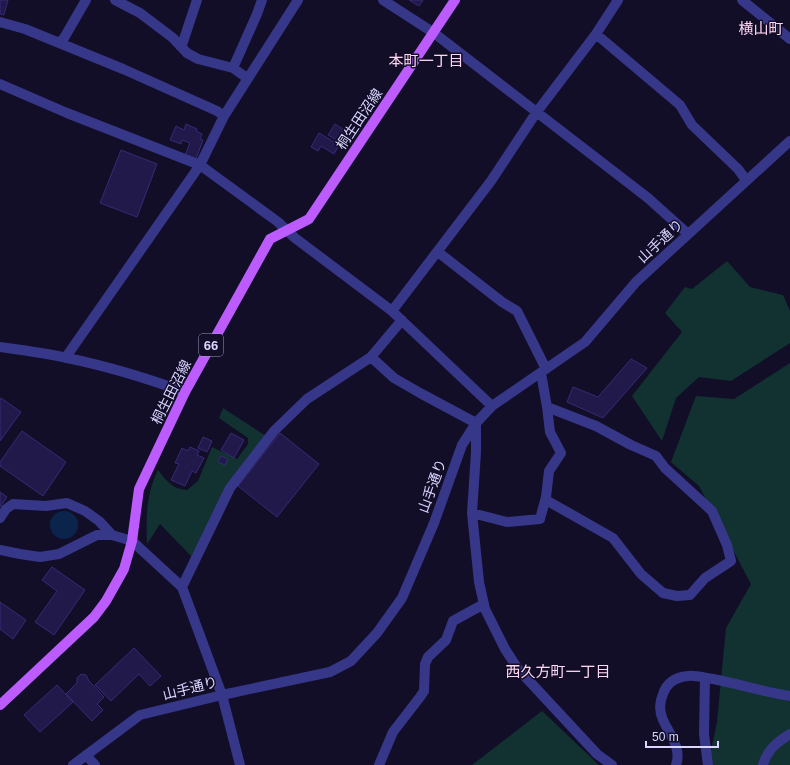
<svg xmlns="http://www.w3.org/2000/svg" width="790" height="765" viewBox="0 0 790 765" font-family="Arial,'Noto Sans JP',sans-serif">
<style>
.green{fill:#113230}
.water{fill:#0a244c}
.building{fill:#21194a;stroke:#372a77}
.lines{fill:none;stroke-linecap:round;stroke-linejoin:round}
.minor{stroke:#373789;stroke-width:10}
.major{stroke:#bc5cff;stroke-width:10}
.labels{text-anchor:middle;stroke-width:3;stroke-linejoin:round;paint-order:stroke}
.shield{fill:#120e28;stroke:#9d99be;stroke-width:1}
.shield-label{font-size:13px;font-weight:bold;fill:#d9d5ff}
.street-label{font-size:14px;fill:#d9d5ff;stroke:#120e28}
.neighbourhood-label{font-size:15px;fill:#ffd7f2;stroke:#120e28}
</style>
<rect width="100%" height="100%" fill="#120e28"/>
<path class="green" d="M 727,261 L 750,287 L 783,295 L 790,311 L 790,343 L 731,381 L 699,377 L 676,398 L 662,441 L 632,396 L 682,332 L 665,313 L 685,287 L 692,289 Z
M 790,363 L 790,765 L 708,765 L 717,722 L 726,628 L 751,584 L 699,486 L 671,462 L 696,396 L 734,399 Z
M 223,408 L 266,436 L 192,557 L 160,524 L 147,544 C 146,516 146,495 158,470 C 167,481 172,489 187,490 L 198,481 L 212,447 L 237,459 L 248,444 L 248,438 L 219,418 Z
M 542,711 L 599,765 L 472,765 Z"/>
<path class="water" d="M50 525a14 14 0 1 1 28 0a14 14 0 1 1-28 0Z"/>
<path class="building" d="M 0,0 L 8,0 L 4,15 L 0,14 Z
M 409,0 L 423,0 L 419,6 Z
M 186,124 L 197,129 L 196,131 L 202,134 L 200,139 L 203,140 L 196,159 L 185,155 L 190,143 L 182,140 L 181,144 L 170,140 L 176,126 L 184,130 Z
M 335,124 L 352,135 L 345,145 L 328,135 Z
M 319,133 L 339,145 L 334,154 L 321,146 L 318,151 L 311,147 Z
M 121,150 L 157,164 L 137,217 L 100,203 Z
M 631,359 L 647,368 L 603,418 L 567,402 L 573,387 L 598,397 Z
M 1,398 L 21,412 L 0,441 L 0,400 Z
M 22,431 L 66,462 L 43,496 L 0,466 L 0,462 Z
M 231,433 L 244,440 L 234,458 L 221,450 Z
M 280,433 L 319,464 L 277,517 L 238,486 Z
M 203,437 L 212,441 L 207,452 L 198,448 Z
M 190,447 L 199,451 L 197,455 L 204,458 L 196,473 L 192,471 L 185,486 L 171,480 L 179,464 L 175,463 L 182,448 L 188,451 Z
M 221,456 L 228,459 L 225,465 L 218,462 Z
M 0,492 L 7,497 L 0,507 Z
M 52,567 L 85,590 L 54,635 L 35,622 L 57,591 L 42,580 Z
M 0,602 L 26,620 L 13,639 L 0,629 Z
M 134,648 L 161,676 L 150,686 L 139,674 L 111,701 L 95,685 Z
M 81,674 L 86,675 L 89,681 L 104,697 L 97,704 L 103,710 L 92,721 L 66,694 L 77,683 L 77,678 Z
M 57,685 L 73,702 L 40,732 L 24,715 Z"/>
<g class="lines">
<path class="minor" d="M 115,0 L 140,13 L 173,38 L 187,53 L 198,59 L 233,68 L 247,78
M 383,0 L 434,33 L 648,198 L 688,234
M 742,0 L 790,39
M 0,22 L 25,29 L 123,69 L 217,111 L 224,116
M 596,34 L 680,105 L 692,125 L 738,169 L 746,180
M 59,43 L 64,38 L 86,0
M 180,46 L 183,42 L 197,0
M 233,68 L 257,14 L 262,0
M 0,84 L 67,113 L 200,165 L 278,222 L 295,238 L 392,311 L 492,406
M 438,252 L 502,302 L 517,311 L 546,369
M 392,311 L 491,181 L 536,113 L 596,34 L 618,0
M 0,347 C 22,350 45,353 67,358 C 107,366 146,378 185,392
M 66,357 L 200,165 L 224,116 L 298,0
M 371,357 L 394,378 L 420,393 L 476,423 L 476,452 L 472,513 L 479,582 L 485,609 L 505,649 L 518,669 L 597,754 L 612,765
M 546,500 L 613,538 L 641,574 L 663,593 L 677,596 L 690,595 L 705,578 L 731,561 L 727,545 L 712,511 L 665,468 L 656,456 L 631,445 L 596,426 L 547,407
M 472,513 L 507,522 L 540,519 L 546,497 L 549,471 L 561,453 L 550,432 L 547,407 L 541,373
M 0,518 L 6,509 L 13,504 L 46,506 L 67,503 L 85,511 L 99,521 L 112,535
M 0,550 L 20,554 L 40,557 L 59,554 L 97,535 L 112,535 L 132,541 L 182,587 L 222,695 L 240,765
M 182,587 L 230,488 L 274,431 L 307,399 L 371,357 L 402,320
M 705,678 L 704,734 L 708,765
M 86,755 L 95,765
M 73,765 L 140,715 L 222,695 L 330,672 L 351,661 L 377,633 L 402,598 L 434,523 L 462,445 L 476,423 L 492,406 L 585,342 L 636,282 L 790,141
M 379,765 L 393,732 L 420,697 L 424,691 L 425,664 L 428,657 L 446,640 L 453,621 L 484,604
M 676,765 C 682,749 670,735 663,720 C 659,711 659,703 663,694 C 667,682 676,677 688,676 C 696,675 705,678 713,679 C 739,684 764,692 790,696
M 763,765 C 767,750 777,742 790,734"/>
<path class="major" d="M 0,705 L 94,617 L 106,601 L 124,569 L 132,541 L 139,489 L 185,392 L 270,239 L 309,219 L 455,0"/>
</g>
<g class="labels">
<rect class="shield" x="199" y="334" width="24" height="22" rx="3"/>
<g class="shield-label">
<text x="211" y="350">66</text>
</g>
<g class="street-label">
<text transform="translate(359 119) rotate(-56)" y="5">桐生田沼線</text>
<text transform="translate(660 241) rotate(-43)" y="5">山手通り</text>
<text transform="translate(171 392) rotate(-63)" y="5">桐生田沼線</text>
<text transform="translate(432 486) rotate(-70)" y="5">山手通り</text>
<text transform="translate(190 688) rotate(-14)" y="5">山手通り</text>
</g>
<g class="neighbourhood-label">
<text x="761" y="34">横山町</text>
<text x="426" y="66">本町一丁目</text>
<text x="558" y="677">西久方町一丁目</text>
</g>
</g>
<path d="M646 741v6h72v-6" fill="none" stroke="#d9d5ff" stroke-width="2"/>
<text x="652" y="741" font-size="12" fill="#d9d5ff" stroke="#120e28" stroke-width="3" paint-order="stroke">50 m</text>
</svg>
